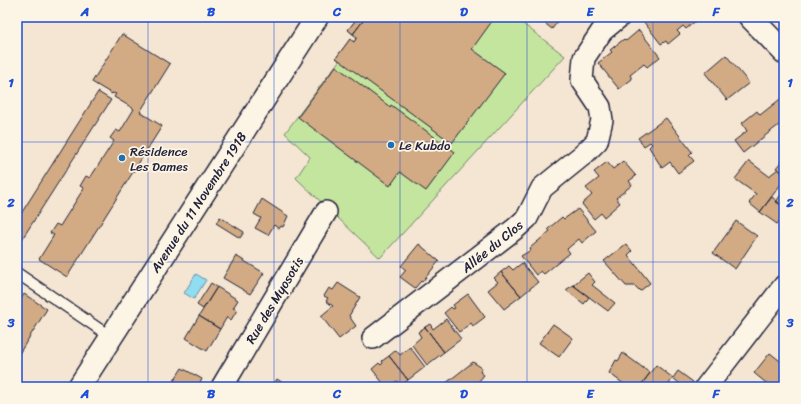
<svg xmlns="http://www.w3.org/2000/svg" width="801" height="404" viewBox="0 0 801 404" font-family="Sriracha,sans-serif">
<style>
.green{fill:#c4e59e;stroke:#73846c}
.water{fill:#91ddf1;stroke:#6592a8}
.building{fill:#d2ab84;stroke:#22223b}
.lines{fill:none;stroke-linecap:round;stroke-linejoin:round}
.lane-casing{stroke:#22223b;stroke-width:13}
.street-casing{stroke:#22223b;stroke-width:24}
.secondary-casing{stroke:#22223b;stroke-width:25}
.lane{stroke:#fcf5e5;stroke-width:10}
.street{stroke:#fcf5e5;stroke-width:21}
.secondary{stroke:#fcf5e5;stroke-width:22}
.grid{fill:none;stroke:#1d4ed8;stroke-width:1;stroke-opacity:0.55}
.poi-dot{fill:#1f6fb2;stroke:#fcf5e5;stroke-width:1.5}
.labels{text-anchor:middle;stroke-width:3.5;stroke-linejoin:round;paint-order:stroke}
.poi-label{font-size:13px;fill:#22223b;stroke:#fcf5e5;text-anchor:start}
.street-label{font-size:13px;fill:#22223b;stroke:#fcf5e5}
.neatline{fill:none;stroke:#1d4ed8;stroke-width:1.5}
.grid-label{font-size:13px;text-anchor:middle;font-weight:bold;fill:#1d4ed8}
</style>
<rect width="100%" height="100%" fill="#f4e6d2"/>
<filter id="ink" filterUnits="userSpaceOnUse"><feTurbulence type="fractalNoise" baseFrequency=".025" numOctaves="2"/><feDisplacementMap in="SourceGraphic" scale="8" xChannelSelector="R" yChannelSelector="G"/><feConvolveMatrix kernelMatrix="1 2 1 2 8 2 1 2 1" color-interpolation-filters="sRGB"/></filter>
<g filter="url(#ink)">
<path class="green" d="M 358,17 L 514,17 L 565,56 L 380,258 L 296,178 L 310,157 L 285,133 L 339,61 L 336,58 L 350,39 L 354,42 L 357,38 L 348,30 Z"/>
<path class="water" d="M 196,274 L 206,280 L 194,299 L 184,293 Z"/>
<path class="building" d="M 358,17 L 366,17 L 353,34 L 348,30 Z
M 366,17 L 495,17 L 472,49 L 505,73 L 452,143 L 336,58 L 350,39 L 354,42 L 357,37 L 353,34 Z
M 537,17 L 561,17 L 552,29 Z
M 649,17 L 699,17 L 699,18 L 686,29 L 683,26 L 677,31 L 680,34 L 668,44 L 666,41 L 661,44 L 643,21 Z
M 639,30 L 660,57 L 647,67 L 644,64 L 630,75 L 632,79 L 619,89 L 598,63 L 612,52 L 610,50 L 624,39 L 626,41 Z
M 122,34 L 170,64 L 140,112 L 162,126 L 67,277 L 39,259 L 54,235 L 50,233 L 56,224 L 60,226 L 84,188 L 80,186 L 86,176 L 90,178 L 114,141 L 110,138 L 116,130 L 120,132 L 134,109 L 114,97 L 116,94 L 112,93 L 112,94 L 92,82 Z
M 726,55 L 749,83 L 727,100 L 705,73 Z
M 336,66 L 390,107 L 391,105 L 455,152 L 426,191 L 400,172 L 390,186 L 298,117 Z
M 98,92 L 111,100 L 17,247 L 17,220 Z
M 784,96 L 784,121 L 743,153 L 734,141 L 747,131 L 742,123 L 757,111 L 760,115 Z
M 666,118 L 692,152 L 689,155 L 694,161 L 678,173 L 670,162 L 662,168 L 649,147 L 652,144 L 650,142 L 644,146 L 638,138 Z
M 784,158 L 784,174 L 776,168 Z
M 623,161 L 636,176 L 629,181 L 632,185 L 616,198 L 620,203 L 604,217 L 601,213 L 594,219 L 582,204 L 592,195 L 586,188 L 599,178 L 594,172 L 607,162 L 613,169 Z
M 749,161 L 769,176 L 778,169 L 784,174 L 784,180 L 760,212 L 749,203 L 756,194 L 735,179 Z
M 784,190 L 784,207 L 776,202 Z
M 772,197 L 784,207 L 784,215 L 777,224 L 760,212 Z
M 262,199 L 288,216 L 283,227 L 281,226 L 279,229 L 274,225 L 268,235 L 255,228 L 261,218 L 254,214 Z
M 578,209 L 596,231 L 582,243 L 579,239 L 567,249 L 570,253 L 544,274 L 541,271 L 536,275 L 521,256 L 531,250 L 530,248 L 550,231 L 548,229 L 562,217 L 564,219 Z
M 220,217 L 244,232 L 240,238 L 216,223 Z
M 736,221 L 757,236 L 735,269 L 713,253 Z
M 419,244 L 439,261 L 422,282 L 421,281 L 415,288 L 400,277 L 406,270 L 401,266 Z
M 626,244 L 632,251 L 628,255 L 650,283 L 640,291 L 635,286 L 626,286 L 604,261 Z
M 236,256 L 264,273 L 250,294 L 223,278 Z
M 522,263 L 538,282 L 521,296 L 501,272 L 509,266 L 513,270 Z
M 501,272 L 521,296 L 504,309 L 488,290 L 498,282 L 494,278 Z
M 588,273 L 595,282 L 592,285 L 615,303 L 608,311 L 573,285 Z
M 211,283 L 217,287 L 203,309 L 197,305 Z
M 338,283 L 360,297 L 349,316 L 356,326 L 339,339 L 321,316 L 333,306 L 326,301 L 328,298 L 324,296 L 329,288 L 333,290 Z
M 573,285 L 589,297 L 584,304 L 566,290 Z
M 217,287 L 238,300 L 233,308 L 237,310 L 231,320 L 227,317 L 220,329 L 199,316 Z
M 24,294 L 47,309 L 17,357 L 17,296 L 21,299 Z
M 468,294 L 485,317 L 473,326 L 471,323 L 459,332 L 444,313 L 451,307 L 453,309 L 455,308 L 453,305 Z
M 199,316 L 220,329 L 207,351 L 186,338 Z
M 446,319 L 461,339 L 444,352 L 425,327 L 430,324 L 433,329 Z
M 553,324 L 573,338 L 559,357 L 539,343 Z
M 425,327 L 444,352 L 427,365 L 412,345 L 421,337 L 418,332 Z
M 410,347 L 425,367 L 408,380 L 389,356 L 396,350 L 400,355 Z
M 623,353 L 650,373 L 641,385 L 644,387 L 628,387 L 609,373 L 616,360 L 618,361 Z
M 770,353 L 784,364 L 784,384 L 782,387 L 771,387 L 754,373 Z
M 389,356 L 408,380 L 400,386 L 397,381 L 394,383 L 396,386 L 395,387 L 386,387 L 372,369 L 379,363 L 381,365 L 383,363 L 382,361 Z
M 473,362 L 482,368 L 480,372 L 484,375 L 474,387 L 441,387 Z
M 656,365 L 673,378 L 667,387 L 644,387 L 641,385 Z
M 182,368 L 202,379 L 198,387 L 170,387 Z
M 678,371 L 693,382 L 689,387 L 684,387 L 673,378 Z
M 277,379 L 289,387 L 272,387 Z"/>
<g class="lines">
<g class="lane-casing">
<path id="lane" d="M 17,273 L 111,337"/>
</g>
<g class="street-casing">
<path id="street" d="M 373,338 L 516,228 L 527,218 L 542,188 L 584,154 L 597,141 L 602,120 L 600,107 L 582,80 L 584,58 L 602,31 L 619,17
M 222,387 L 326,212
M 706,387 L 784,286"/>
</g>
<g class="secondary-casing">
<path id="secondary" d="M 750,17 L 784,52
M 79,387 L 317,17"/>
</g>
<use href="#lane" class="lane"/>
<use href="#street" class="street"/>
<use href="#secondary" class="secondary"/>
</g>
</g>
<path class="grid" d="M 148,17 L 148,387M 274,17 L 274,387M 400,17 L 400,387M 527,17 L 527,387M 653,17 L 653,387M 17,142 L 784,142M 17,262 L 784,262"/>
<g class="poi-dot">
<circle cx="391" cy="145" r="4"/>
<circle cx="122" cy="158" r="4"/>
</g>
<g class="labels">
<g class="poi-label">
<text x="399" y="150">Le Kubdo</text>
<text x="130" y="156">Résidence<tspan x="130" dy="15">Les Dames</tspan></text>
</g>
<g class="street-label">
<text transform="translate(198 202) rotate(-57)" y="5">Avenue du 11 Novembre 1918</text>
<text transform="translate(492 246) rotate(-39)" y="5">Allée du Clos</text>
<text transform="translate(274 300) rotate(-59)" y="5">Rue des Myosotis</text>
</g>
</g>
<rect width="801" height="404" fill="none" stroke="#fcf5e5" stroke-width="44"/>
<rect x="22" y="22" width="757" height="360" class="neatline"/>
<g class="grid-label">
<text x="85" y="16">A</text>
<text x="211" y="16">B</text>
<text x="337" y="16">C</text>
<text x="464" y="16">D</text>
<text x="590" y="16">E</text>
<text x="716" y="16">F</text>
<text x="11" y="87">1</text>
<text x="790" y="87">1</text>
<text x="11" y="207">2</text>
<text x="790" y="207">2</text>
<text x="11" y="327">3</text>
<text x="790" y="327">3</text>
<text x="85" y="398">A</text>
<text x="211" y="398">B</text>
<text x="337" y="398">C</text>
<text x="464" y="398">D</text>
<text x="590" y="398">E</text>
<text x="716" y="398">F</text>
</g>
</svg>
